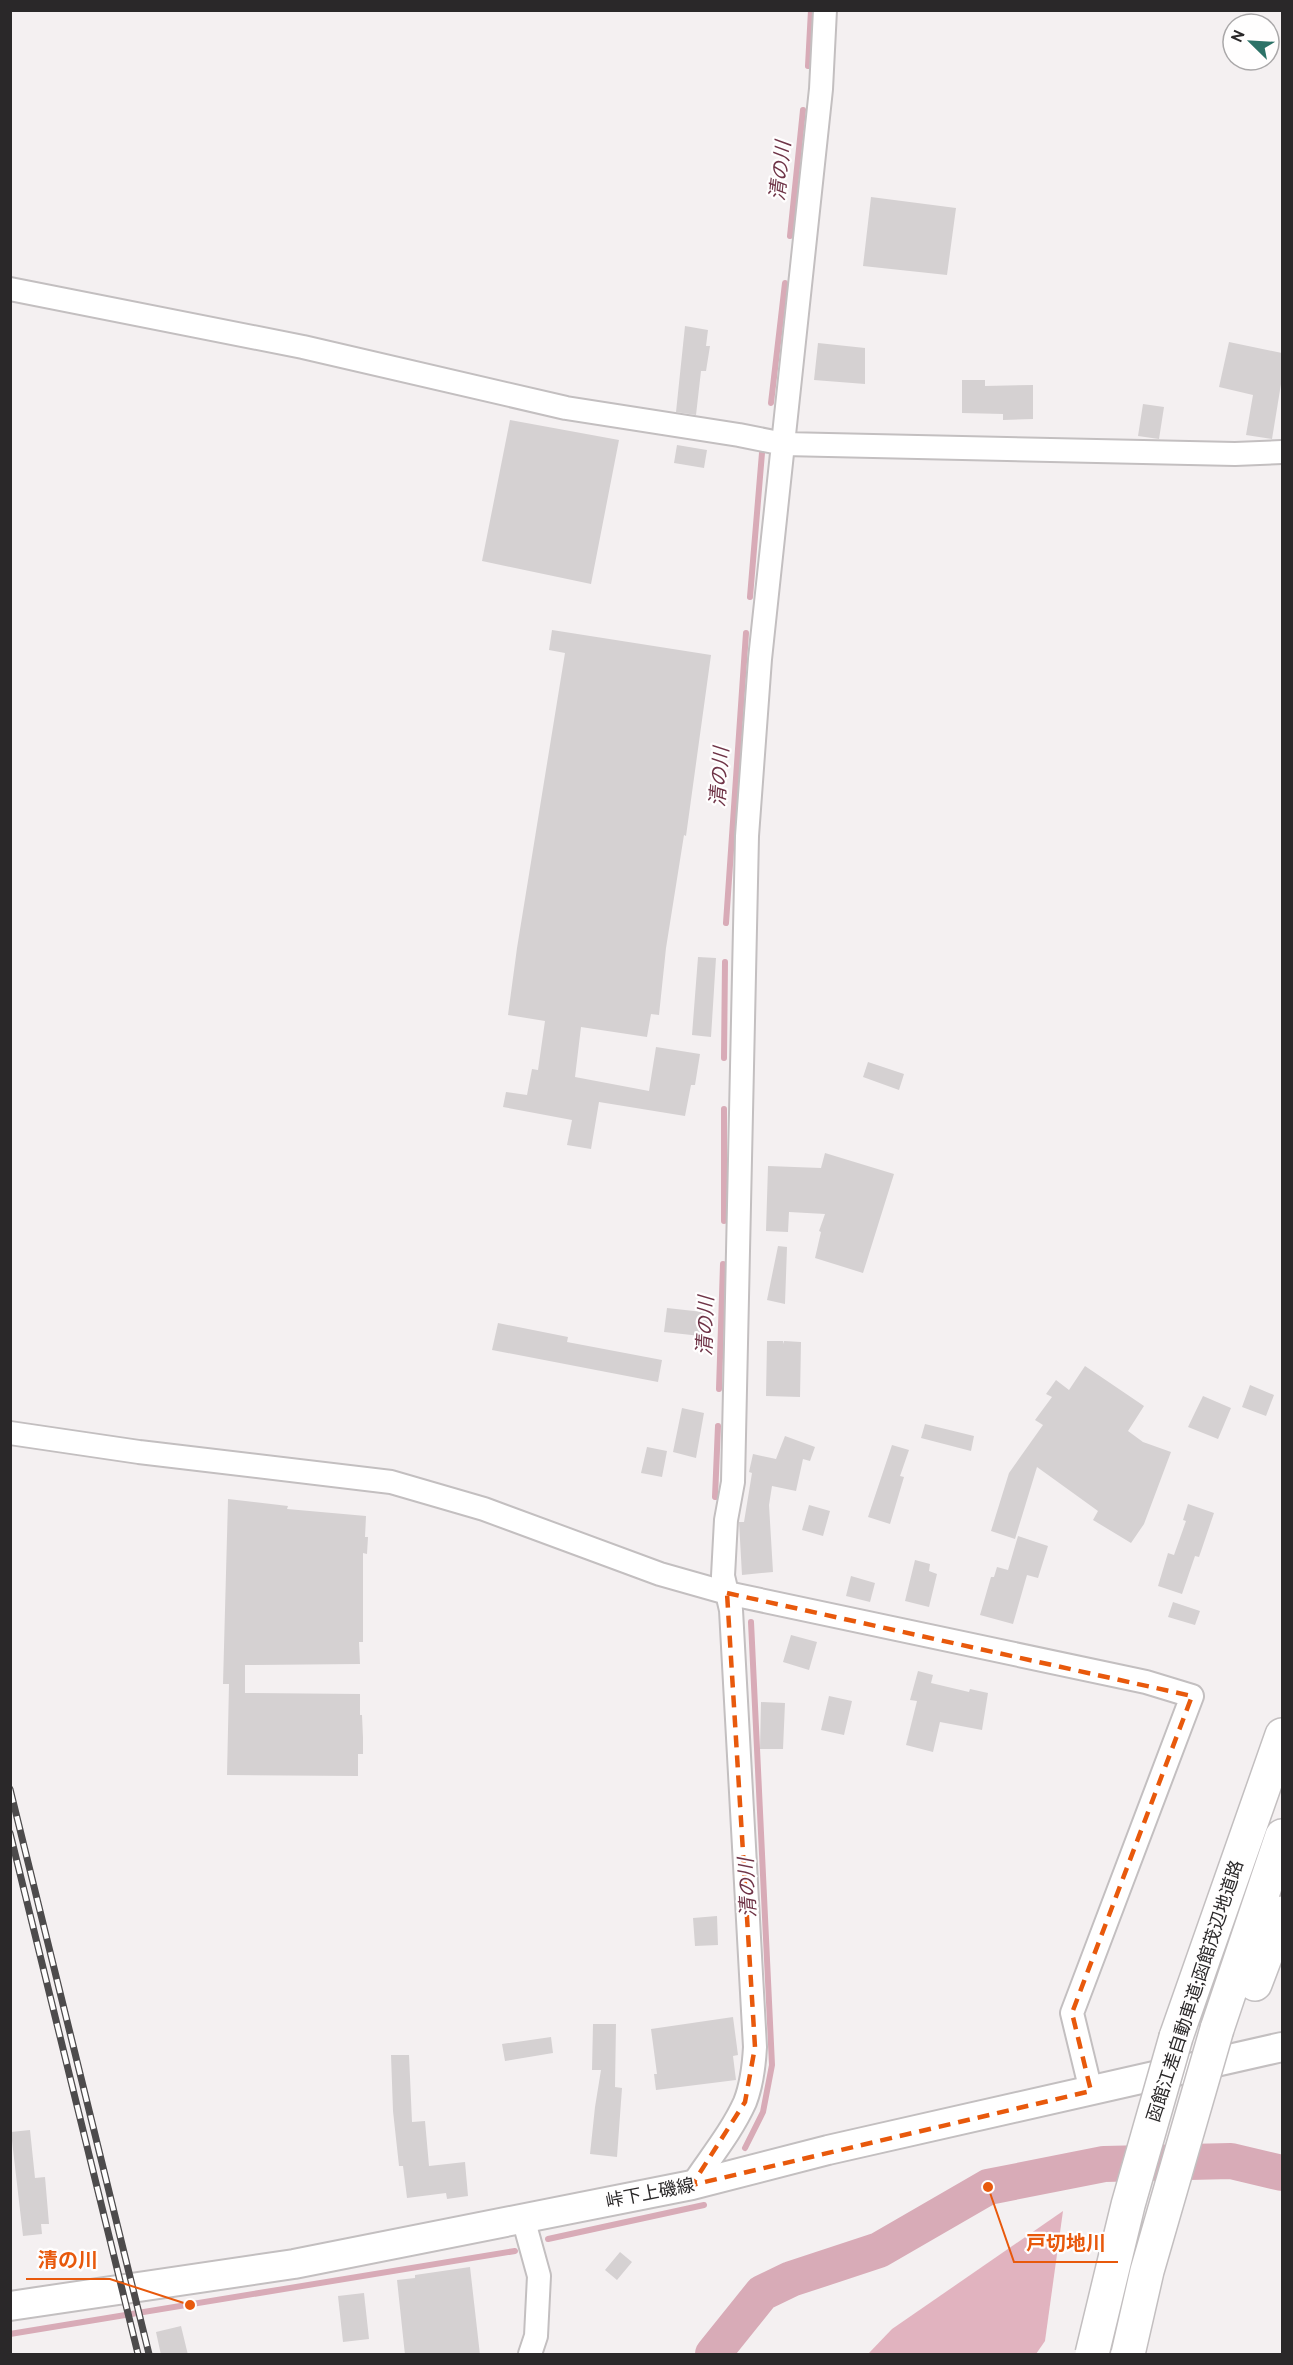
<svg xmlns="http://www.w3.org/2000/svg" width="1293" height="2365" viewBox="0 0 1293 2365" font-family="Overpass,'Noto Sans JP',sans-serif">
<style>
.forest{fill:#e1b3bf}
.lines{fill:none;stroke-linecap:round;stroke-linejoin:round}
.stream{stroke:#d8abb7;stroke-width:6}
.river{stroke:#d8abb7;stroke-width:36}
.building{fill:#d5d1d2}
.minor-casing{stroke:#c3bfc0;stroke-width:26}
.major-casing{stroke:#c3bfc0;stroke-width:32}
.highway-casing{stroke:#c3bfc0;stroke-width:36}
.minor{stroke:#fff;stroke-width:22}
.major{stroke:#fff;stroke-width:28}
.highway{stroke:#fff;stroke-width:33}
.rail-casing{stroke:#4d4b4c;stroke-width:7}
.rail{stroke:#fffefe;stroke-width:4.5;stroke-dasharray:14;stroke-linecap:butt}
.highway-bridge-casing{stroke:#c3bfc0;stroke-width:36;stroke-linecap:butt}
.highway-bridge{stroke:#fff;stroke-width:33}
.marked{fill:none;stroke:#e8590c;stroke-width:4.5;stroke-dasharray:12 8;stroke-linejoin:round}
.labels{text-anchor:middle;stroke-width:4.5;stroke-linejoin:round;paint-order:stroke}
.street-label{font-size:18px;fill:#2a2829;stroke:#fffefe}
.water-label{font-size:20px;font-style:italic;fill:#6f3447;stroke:#fffefe}
.leader{fill:none;stroke:#e8590c;stroke-width:2}
.callout-dot{fill:#e8590c;stroke:#fffefe;stroke-width:2}
.callout-label{font-size:20px;text-anchor:middle;font-weight:bold;fill:#e8590c;stroke:#fffefe;stroke-width:4.5;stroke-linejoin:round;paint-order:stroke}
</style>
<rect width="100%" height="100%" fill="#f4f0f1"/>
<path class="forest" d="M 1063,2211 L 1045,2341 L 1036,2354 L 868,2354 L 892,2329 Z"/>
<g class="lines">
<path class="stream" d="M 808,66 L 811,10
M 790,236 L 803,110
M 771,403 L 785,283
M 750,597 L 762,453
M 726,923 L 746,633
M 724,1058 L 725,962
M 724,1221 L 724,1109
M 719,1389 L 723,1264
M 715,1497 L 718,1426
M 745,2148 L 763,2112 L 772,2065 L 751,1622
M 548,2239 L 704,2205
M 10,2334 L 515,2251"/>
<path class="river" d="M 713,2354 L 762,2293 L 791,2279 L 879,2250 L 988,2187 L 1104,2164 L 1231,2161 L 1282,2173"/>
</g>
<path class="building" d="M 871,197 L 956,208 L 947,275 L 863,266 Z
M 685,326 L 708,330 L 706,346 L 710,346 L 706,371 L 701,371 L 696,415 L 676,412 Z
M 1229,342 L 1282,353 L 1282,378 L 1272,439 L 1246,435 L 1253,395 L 1219,387 Z
M 818,343 L 865,348 L 865,384 L 814,380 Z
M 962,380 L 985,380 L 985,386 L 1033,385 L 1033,419 L 1003,420 L 1003,414 L 962,413 Z
M 1143,404 L 1164,407 L 1159,439 L 1138,436 Z
M 510,420 L 619,440 L 591,584 L 482,561 Z
M 677,445 L 707,450 L 704,468 L 674,463 Z
M 552,630 L 711,655 L 686,836 L 684,835 L 666,948 L 659,1015 L 651,1014 L 647,1037 L 581,1027 L 575,1077 L 649,1091 L 656,1047 L 700,1054 L 695,1085 L 691,1085 L 685,1116 L 599,1102 L 591,1149 L 567,1145 L 572,1120 L 503,1107 L 506,1092 L 527,1095 L 532,1069 L 538,1070 L 545,1021 L 508,1015 L 517,948 L 565,653 L 549,650 Z
M 698,957 L 716,958 L 711,1037 L 692,1035 Z
M 868,1062 L 904,1074 L 899,1090 L 863,1077 Z
M 825,1153 L 894,1174 L 863,1273 L 815,1258 L 821,1232 L 819,1231 L 825,1214 L 789,1212 L 788,1232 L 766,1231 L 768,1166 L 821,1168 Z
M 778,1246 L 787,1247 L 785,1304 L 767,1300 Z
M 667,1308 L 712,1313 L 710,1337 L 664,1332 Z
M 498,1323 L 568,1337 L 567,1342 L 662,1360 L 658,1382 L 492,1350 Z
M 767,1341 L 783,1341 L 783,1344 L 784,1341 L 801,1342 L 800,1397 L 766,1396 Z
M 1085,1366 L 1144,1406 L 1128,1431 L 1143,1442 L 1171,1452 L 1144,1524 L 1131,1543 L 1093,1520 L 1098,1511 L 1037,1467 L 1015,1539 L 991,1531 L 1009,1473 L 1043,1425 L 1035,1420 L 1052,1397 L 1046,1394 L 1056,1380 L 1069,1390 Z
M 1250,1385 L 1274,1395 L 1266,1416 L 1242,1407 Z
M 1203,1396 L 1231,1408 L 1218,1439 L 1188,1427 Z
M 682,1408 L 704,1413 L 696,1458 L 673,1452 Z
M 925,1424 L 974,1436 L 971,1451 L 921,1438 Z
M 785,1436 L 815,1447 L 810,1461 L 803,1459 L 796,1491 L 772,1486 L 769,1505 L 773,1572 L 742,1575 L 739,1522 L 744,1522 L 752,1473 L 749,1472 L 753,1454 L 776,1459 Z
M 892,1445 L 909,1450 L 900,1476 L 904,1477 L 890,1524 L 868,1517 Z
M 647,1447 L 667,1451 L 662,1477 L 641,1473 Z
M 228,1499 L 288,1506 L 287,1509 L 366,1516 L 365,1537 L 368,1537 L 367,1554 L 363,1553 L 363,1642 L 359,1642 L 360,1664 L 245,1665 L 245,1693 L 360,1694 L 360,1715 L 362,1715 L 363,1738 L 363,1754 L 358,1754 L 358,1776 L 227,1775 L 229,1684 L 223,1684 Z
M 1188,1504 L 1214,1513 L 1199,1557 L 1195,1556 L 1182,1594 L 1158,1586 L 1168,1553 L 1174,1555 L 1186,1521 L 1183,1520 Z
M 809,1505 L 830,1511 L 823,1536 L 802,1530 Z
M 1018,1536 L 1048,1546 L 1038,1578 L 1027,1575 L 1013,1624 L 980,1615 L 991,1577 L 994,1577 L 997,1567 L 1008,1570 Z
M 915,1560 L 930,1564 L 929,1571 L 937,1574 L 929,1607 L 905,1601 Z
M 851,1576 L 875,1583 L 870,1602 L 846,1596 Z
M 1173,1602 L 1200,1611 L 1195,1625 L 1168,1617 Z
M 791,1635 L 817,1642 L 809,1670 L 783,1662 Z
M 918,1671 L 933,1675 L 931,1683 L 969,1692 L 970,1689 L 988,1693 L 982,1730 L 940,1722 L 933,1752 L 906,1745 L 917,1701 L 910,1700 Z
M 829,1696 L 852,1701 L 844,1735 L 821,1730 Z
M 761,1702 L 785,1703 L 783,1749 L 760,1749 Z
M 717,1916 L 718,1945 L 695,1946 L 693,1918 Z
M 733,2017 L 738,2055 L 733,2056 L 736,2080 L 656,2090 L 654,2074 L 657,2074 L 651,2029 Z
M 593,2024 L 616,2024 L 615,2087 L 622,2088 L 617,2157 L 590,2154 L 595,2107 L 601,2070 L 592,2070 Z
M 551,2037 L 553,2053 L 505,2061 L 502,2044 Z
M 391,2055 L 409,2055 L 412,2122 L 425,2121 L 429,2166 L 465,2162 L 468,2196 L 447,2199 L 446,2193 L 407,2198 L 403,2166 L 399,2166 L 393,2111 Z
M 30,2130 L 35,2178 L 45,2177 L 49,2224 L 41,2224 L 42,2234 L 23,2236 L 11,2132 Z
M 620,2252 L 632,2262 L 617,2280 L 605,2270 Z
M 470,2267 L 480,2355 L 405,2355 L 397,2280 L 415,2278 L 415,2275 Z
M 364,2293 L 369,2339 L 343,2342 L 338,2296 Z
M 181,2326 L 188,2355 L 161,2355 L 156,2332 Z"/>
<g class="lines">
<g class="minor-casing">
<path id="minor" d="M 10,289 L 303,347 L 566,408 L 739,435 L 784,444 L 1235,454 L 1282,452
M 10,1433 L 139,1452 L 391,1482 L 484,1509 L 660,1574 L 727,1593 L 1146,1682 L 1192,1696 L 1072,2013 L 1091,2091
M 692,2185 C 710,2158 732,2131 745,2102 C 752,2084 754,2065 755,2047 L 731,1610 L 723,1576 L 726,1520 L 733,1482 L 747,836 L 760,659 L 821,89 L 825,10
M 523,2218 L 539,2276 L 536,2336 L 530,2354"/>
</g>
<g class="major-casing">
<path id="major" d="M 10,2306 L 294,2264 L 692,2185 L 828,2150 L 1282,2047"/>
</g>
<g class="highway-casing">
<path id="highway" d="M 1255,1984 L 1282,1913
M 1217,2029 L 1282,1836
M 1176,2037 L 1282,1735"/>
</g>
<use href="#minor" class="minor"/>
<use href="#major" class="major"/>
<use href="#highway" class="highway"/>
<g class="rail-casing">
<path id="rail" d="M 10,1789 L 149,2354
M 10,1833 L 138,2354"/>
</g>
<use href="#rail" class="rail"/>
<g class="highway-bridge-casing">
<path id="highway-bridge" d="M 1092,2354 L 1128,2205 L 1176,2037
M 1128,2354 L 1147,2271 L 1217,2029"/>
</g>
<use href="#highway-bridge" class="highway-bridge"/>
</g>
<path class="marked" d="M 727,1593 L 1192,1696 L 1072,2013 L 1091,2091 L 692,2185 L 745,2102 L 755,2047 Z"/>
<g class="labels">
<g class="street-label">
<text transform="translate(1195 1991) rotate(-72)" y="6">函館江差自動車道;函館茂辺地道路</text>
<text transform="translate(650 2193) rotate(-11)" y="6">峠下上磯線</text>
</g>
<g class="water-label">
<text transform="translate(780 171) rotate(-84)" y="7">清の川</text>
<text transform="translate(719 777) rotate(-86)" y="7">清の川</text>
<text transform="translate(705 1326) rotate(-88)" y="7">清の川</text>
<text transform="translate(747 1888) rotate(-93)" y="7">清の川</text>
</g>
</g>
<path class="leader" d="M988 2187L1014 2262H1118M190 2305L110 2279H26"/>
<g class="callout-dot">
<circle cx="988" cy="2187" r="6"/>
<circle cx="190" cy="2305" r="6"/>
</g>
<g class="callout-label">
<text x="1066" y="2250">戸切地川</text>
<text x="68" y="2267">清の川</text>
</g>
<rect width="1293" height="2365" fill="none" stroke="#2a2829" stroke-width="24"/>
<g transform="translate(1251 42) rotate(294)"><circle r="28" fill="#fffefe" stroke="#aaa8a9" stroke-width="1.5"/>
<path d="M0-4.5L10 22L0 15L-10 22Z" fill="#2c7267"/>
<text y="-9" font-size="16" font-weight="bold" text-anchor="middle" fill="#2a2829">N</text>
</g>
</svg>
